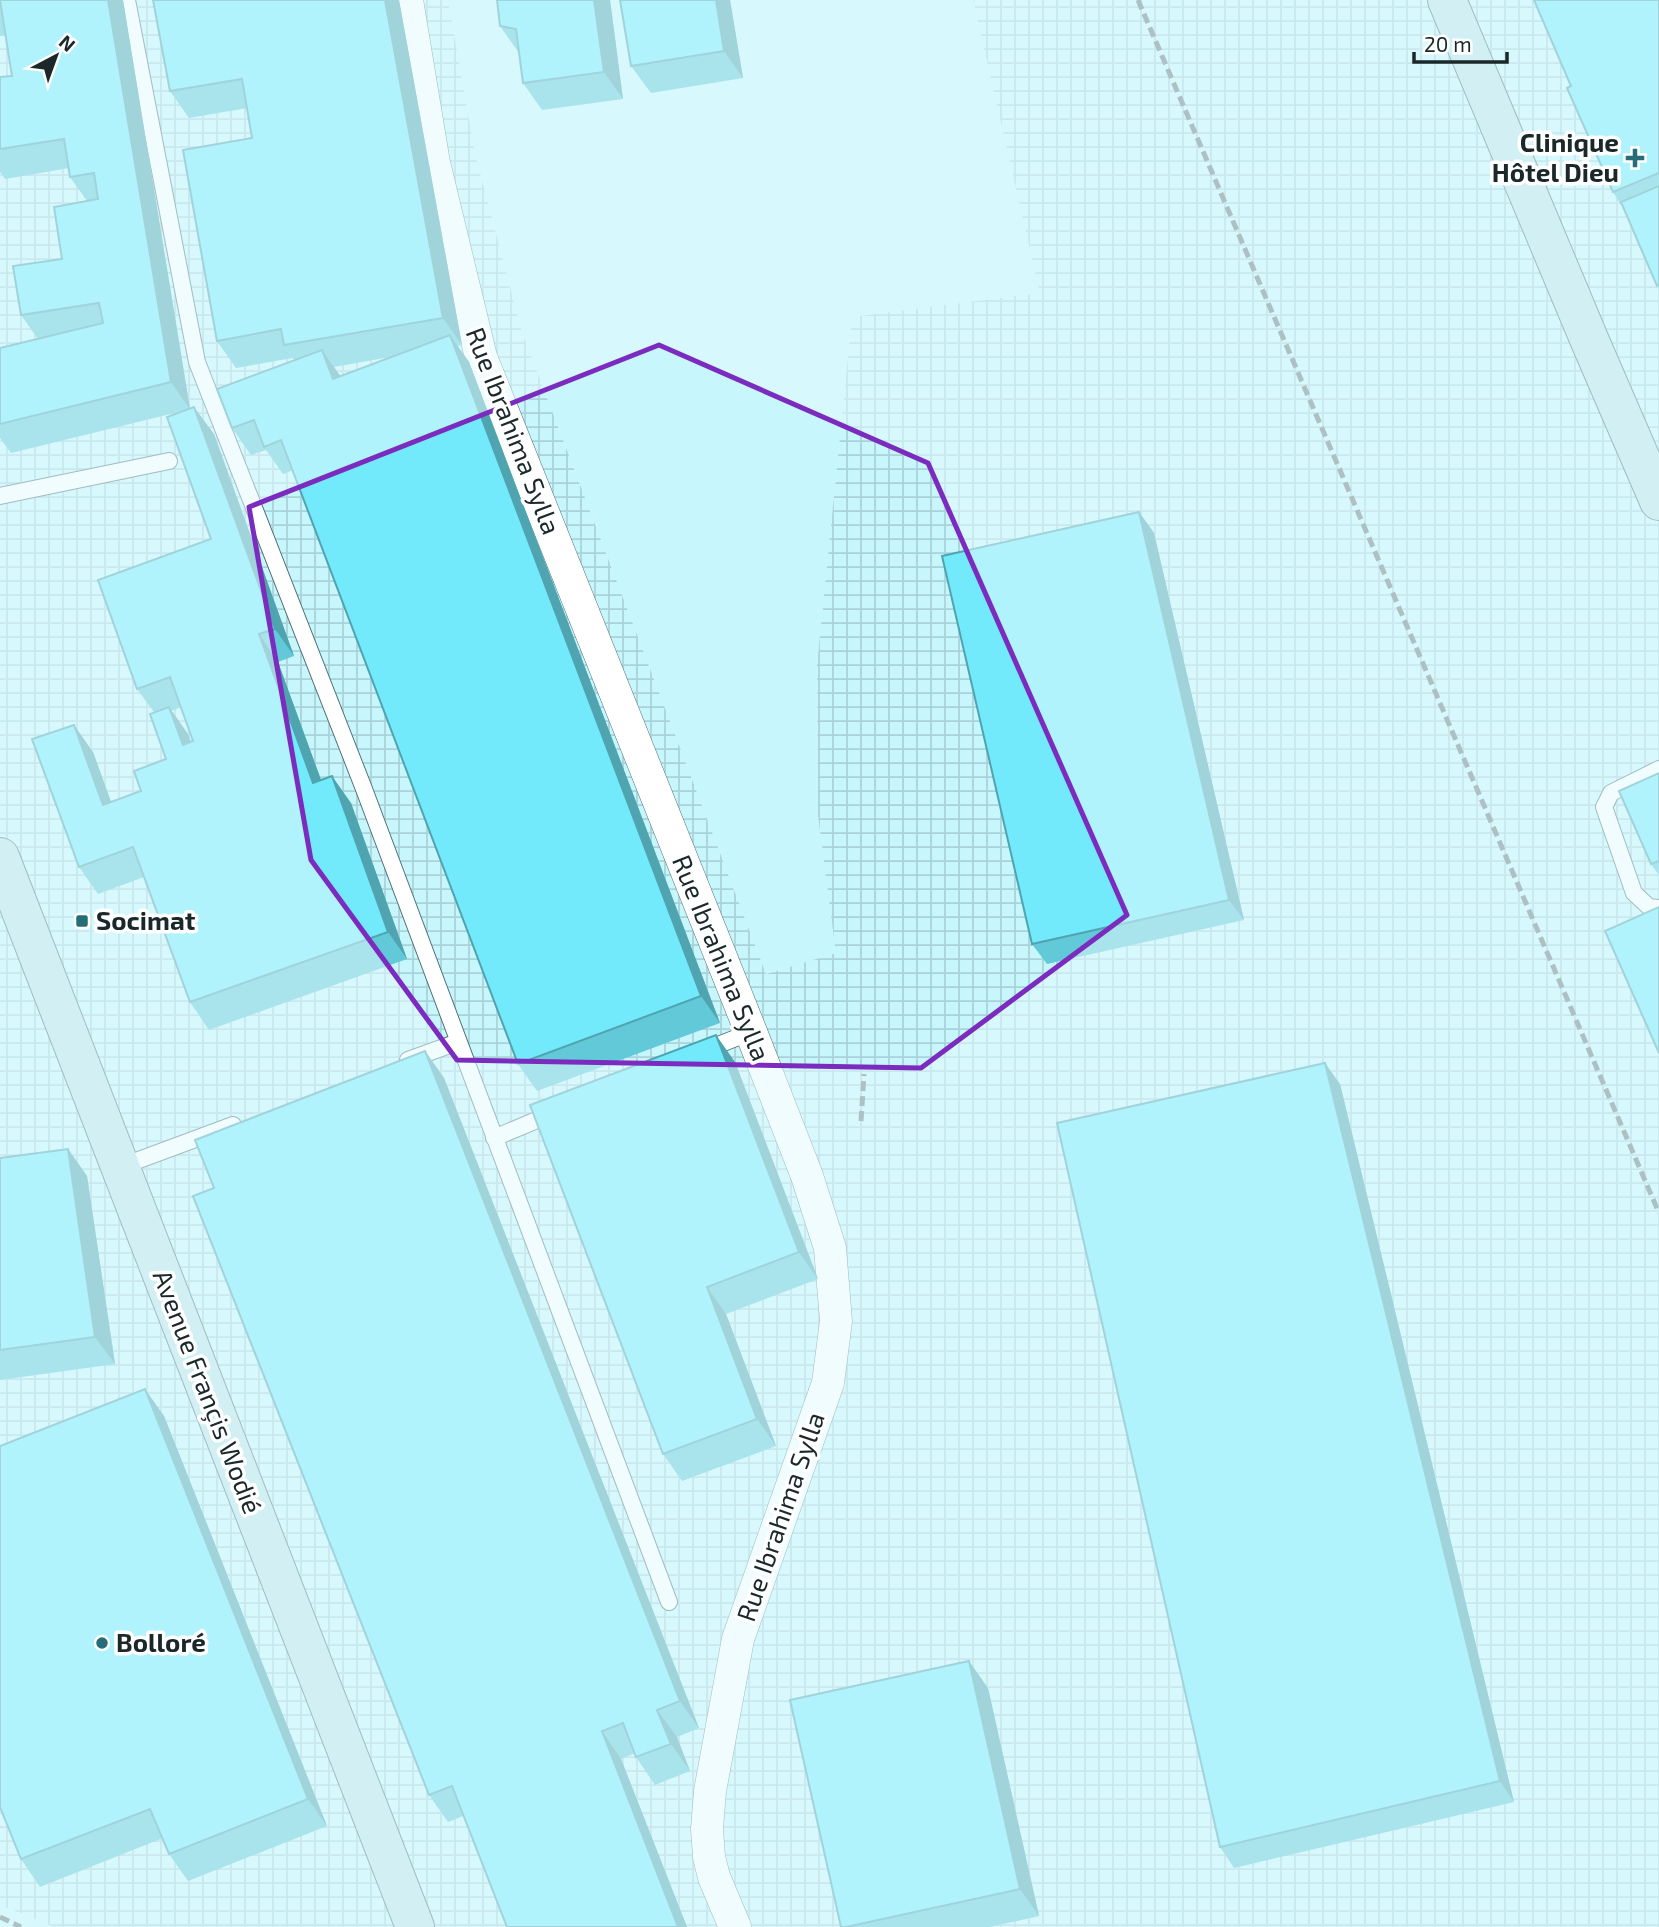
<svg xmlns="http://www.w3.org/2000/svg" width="1659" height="1927" viewBox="0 0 1659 1927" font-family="'Exo 2',sans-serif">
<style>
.built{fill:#c7f6fd}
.industrial{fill:url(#industrial-grid)}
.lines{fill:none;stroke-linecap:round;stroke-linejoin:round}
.lane-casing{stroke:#517277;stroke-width:18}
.street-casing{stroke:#517277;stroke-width:33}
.secondary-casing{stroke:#517277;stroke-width:40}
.lane{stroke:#fff;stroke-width:16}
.street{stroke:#fff;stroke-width:32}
.secondary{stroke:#bde2e6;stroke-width:38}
.rail{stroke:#6c7d7f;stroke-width:5;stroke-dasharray:10 5;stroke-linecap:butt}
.wall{fill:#62c9d8;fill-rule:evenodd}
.shaded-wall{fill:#50a4b0}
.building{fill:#72eafb;stroke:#50a4b0;stroke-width:2}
.marked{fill:none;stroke:#7b2cbf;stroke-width:5;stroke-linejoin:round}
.poi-dot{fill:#256e78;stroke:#fff;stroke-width:2.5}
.labels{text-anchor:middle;stroke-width:7;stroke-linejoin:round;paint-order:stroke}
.poi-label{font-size:26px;font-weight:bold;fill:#1a282a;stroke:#fff;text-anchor:start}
.street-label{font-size:26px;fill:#1a282a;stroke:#fff}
</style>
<defs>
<pattern id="industrial-grid" width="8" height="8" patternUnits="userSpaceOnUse" patternTransform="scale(1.75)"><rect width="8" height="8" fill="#c7f6fd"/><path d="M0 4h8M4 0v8" fill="none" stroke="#aad3d9"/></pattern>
</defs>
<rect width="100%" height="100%" fill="#e4fafd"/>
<path class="built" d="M 448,0 L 973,0 L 1041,293 L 852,317 L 817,665 L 818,816 L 837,953 L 766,974 L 522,332 L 475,154 Z
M 0,1905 L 23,1915 L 54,1927 L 0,1927 Z"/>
<path class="industrial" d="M 0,0 L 448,0 L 475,154 L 522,332 L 766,974 L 836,953 L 818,816 L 817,665 L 852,317 L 1040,293 L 973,0 L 1659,0 L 1659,1927 L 54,1927 L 0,1905 Z"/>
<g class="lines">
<g class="lane-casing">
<path id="lane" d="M 127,0 L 197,362 L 364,789 L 669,1602
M 0,496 L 169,461
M 1659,769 L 1611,793 L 1604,807 L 1634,893 L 1649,907 L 1659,908
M 703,1051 L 751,1032
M 408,1060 L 458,1042
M 494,1138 L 556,1112
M 120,1167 L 233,1125"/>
</g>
<g class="street-casing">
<path id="street" d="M 407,0 L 434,163 L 481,357 L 751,1032 L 807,1176 L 830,1248 L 836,1321 L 828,1383 L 738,1639 L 710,1791 L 707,1829 L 709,1857 L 714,1877 L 735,1927"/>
</g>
<g class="secondary-casing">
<path id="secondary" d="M 1447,0 L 1589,339 L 1659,501
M 0,857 L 415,1927"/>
</g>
<use href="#lane" class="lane"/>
<use href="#street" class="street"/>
<use href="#secondary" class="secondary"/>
<path class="rail" d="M 1138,0 L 1659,1213
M 861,1121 L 864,1074
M 0,1917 L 21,1927"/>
</g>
<path class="wall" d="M 0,0 L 123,0 L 190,409 L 214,434 L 294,656 L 278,662 L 321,780 L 351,803 L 407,959 L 209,1030 L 190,1002 L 144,877 L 98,894 L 79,867 L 93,752 L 111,802 L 141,791 L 166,759 L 154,712 L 137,689 L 211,539 L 187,410 L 11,453 L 0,438 L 0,348 L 38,339 L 21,315 L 62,259 L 87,201 L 70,177 L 69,168 L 5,179 L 0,172 L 0,77 L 12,76 L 5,35 L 0,36 ZM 181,707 L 193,741 L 191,742 L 188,734 L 171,711 Z
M 399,0 L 462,345 L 457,346 L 469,362 L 720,1023 L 537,1091 L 518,1064 L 293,470 L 283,474 L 266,450 L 251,455 L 232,428 L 294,360 L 293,358 L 236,368 L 217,341 L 252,138 L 247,108 L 189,118 L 170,91 ZM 390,357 L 340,376 L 334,367 Z
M 497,0 L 610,0 L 623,99 L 542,110 L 523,83 L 519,53 L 500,26 Z
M 730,0 L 743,78 L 651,93 L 631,66 Z
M 1659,0 L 1659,289 L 1623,208 L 1613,192 L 1571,86 Z
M 1139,512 L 1154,533 L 1244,920 L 1047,964 L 1032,944 Z
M 1659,773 L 1659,875 L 1651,864 Z
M 425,1051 L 444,1078 L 699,1728 L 677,1737 L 690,1771 L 655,1785 L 636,1757 L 635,1753 L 621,1759 L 687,1927 L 507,1927 L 463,1816 L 448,1822 L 429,1795 L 214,1188 Z
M 735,1062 L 818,1279 L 726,1314 L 776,1446 L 682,1481 L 663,1454 Z
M 1340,1084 L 1514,1802 L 1234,1868 L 1220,1847 Z
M 68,1149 L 87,1176 L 115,1364 L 0,1380 L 0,1158 Z
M 164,1416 L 327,1826 L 188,1881 L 169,1854 L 163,1838 L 40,1887 L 21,1859 Z
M 988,1688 L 1039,1916 L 990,1927 L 841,1927 Z"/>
<path class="shaded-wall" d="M 108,0 L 123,0 L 190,409 L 171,382 Z
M 385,0 L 399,0 L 462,345 L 443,318 Z
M 594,0 L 610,0 L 623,99 L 604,72 Z
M 716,0 L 730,0 L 743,78 L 724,51 Z
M 450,335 L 469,362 L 720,1023 L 701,996 Z
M 322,350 L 341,377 L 333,379 Z
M 194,407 L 214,434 L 294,656 L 275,629 Z
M 1139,512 L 1154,533 L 1244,920 L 1229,900 Z
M 259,634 L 278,662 L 332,810 L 313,783 Z
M 169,707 L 188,734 L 202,772 L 183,745 Z
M 74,725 L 93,752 L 122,832 L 103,805 Z
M 332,776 L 351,803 L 407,959 L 388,932 Z
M 716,1035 L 735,1062 L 818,1279 L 799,1252 Z
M 425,1051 L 444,1078 L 699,1728 L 680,1701 Z
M 1325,1063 L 1340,1084 L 1514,1802 L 1500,1781 Z
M 68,1149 L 87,1176 L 115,1364 L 95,1337 Z
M 707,1287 L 726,1314 L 776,1446 L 757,1419 Z
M 145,1389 L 164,1416 L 327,1826 L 308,1799 Z
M 969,1661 L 988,1688 L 1039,1916 L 1020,1889 Z
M 657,1710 L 677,1737 L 690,1771 L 671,1744 Z
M 602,1731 L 621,1759 L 687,1927 L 678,1927 Z"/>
<path class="building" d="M 0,0 L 108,0 L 171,382 L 0,424 L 0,348 L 103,323 L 99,303 L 21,315 L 13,266 L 62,259 L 54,207 L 98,199 L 94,173 L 70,177 L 64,139 L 0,149 L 0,77 L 12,76 Z
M 153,0 L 385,0 L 443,318 L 284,345 L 281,329 L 217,341 L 183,150 L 252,138 L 242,79 L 170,91 Z
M 497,0 L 594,0 L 604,72 L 523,83 L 516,29 L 500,26 Z
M 620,0 L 716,0 L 724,51 L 631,66 Z
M 1534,0 L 1659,0 L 1659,173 L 1613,192 L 1567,88 L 1571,86 Z
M 1659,186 L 1659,285 L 1657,286 L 1621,202 Z
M 450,335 L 701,996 L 518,1064 L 281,440 L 264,447 L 254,420 L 232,428 L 217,389 L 322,350 L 333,379 Z
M 194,407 L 275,629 L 259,634 L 313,783 L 332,776 L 388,932 L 190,1002 L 133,847 L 79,867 L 32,739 L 74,725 L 103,805 L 141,791 L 134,771 L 166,759 L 150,714 L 169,707 L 183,745 L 193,741 L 170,677 L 137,689 L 98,580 L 211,539 L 167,417 Z
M 1139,512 L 1229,900 L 1032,944 L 942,556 Z
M 1659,773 L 1659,861 L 1651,864 L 1619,791 Z
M 1659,907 L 1659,1053 L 1605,931 Z
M 716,1035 L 799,1252 L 707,1287 L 757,1419 L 663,1454 L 530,1105 Z
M 425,1051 L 680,1701 L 657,1710 L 671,1744 L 636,1757 L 623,1723 L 602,1731 L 678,1927 L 507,1927 L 452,1786 L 429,1795 L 193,1196 L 214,1188 L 195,1140 Z
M 1325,1063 L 1500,1781 L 1220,1847 L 1057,1123 Z
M 68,1149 L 95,1337 L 0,1350 L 0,1158 Z
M 145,1389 L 308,1799 L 169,1854 L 150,1809 L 21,1859 L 0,1807 L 0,1446 Z
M 969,1661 L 1020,1889 L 846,1927 L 841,1927 L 790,1700 Z"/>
<path d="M0 0H1659V1927H0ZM 659,345 L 928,463 L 1127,915 L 921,1068 L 457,1060 L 311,860 L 249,507 Z" fill="#e4fafd" fill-opacity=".55" fill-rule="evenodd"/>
<path class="marked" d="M 659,345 L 928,463 L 1127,915 L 921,1068 L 457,1060 L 311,860 L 249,507 Z"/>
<g class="poi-dot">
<path d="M1631.5 147.5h7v7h7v7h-7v7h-7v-7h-7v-7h7z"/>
<rect x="75" y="914" width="14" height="14" rx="3.5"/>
<circle cx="102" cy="1643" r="7"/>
</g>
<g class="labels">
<g class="poi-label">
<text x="1619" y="152" text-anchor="end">Clinique<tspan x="1619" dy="30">Hôtel Dieu</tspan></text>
<text x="96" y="930">Socimat</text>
<text x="116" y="1652">Bolloré</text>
</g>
<g class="street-label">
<text transform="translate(513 431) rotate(69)" y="9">Rue Ibrahima Sylla</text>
<text transform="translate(721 958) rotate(68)" y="9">Rue Ibrahima Sylla</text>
<text transform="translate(207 1392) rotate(69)" y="9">Avenue Françis Wodié</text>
<text transform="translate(781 1517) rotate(-71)" y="9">Rue Ibrahima Sylla</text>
</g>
</g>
<g transform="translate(56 56) rotate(41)" stroke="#ffffff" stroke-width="5" paint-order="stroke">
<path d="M0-5L12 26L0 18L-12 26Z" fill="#1a282a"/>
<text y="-10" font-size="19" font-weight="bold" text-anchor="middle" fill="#1a282a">N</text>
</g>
<path d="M1414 52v10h93v-10" fill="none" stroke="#1a282a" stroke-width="3.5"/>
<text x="1424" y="52" font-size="21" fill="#1a282a" stroke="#ffffff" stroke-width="5" paint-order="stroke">20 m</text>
</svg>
